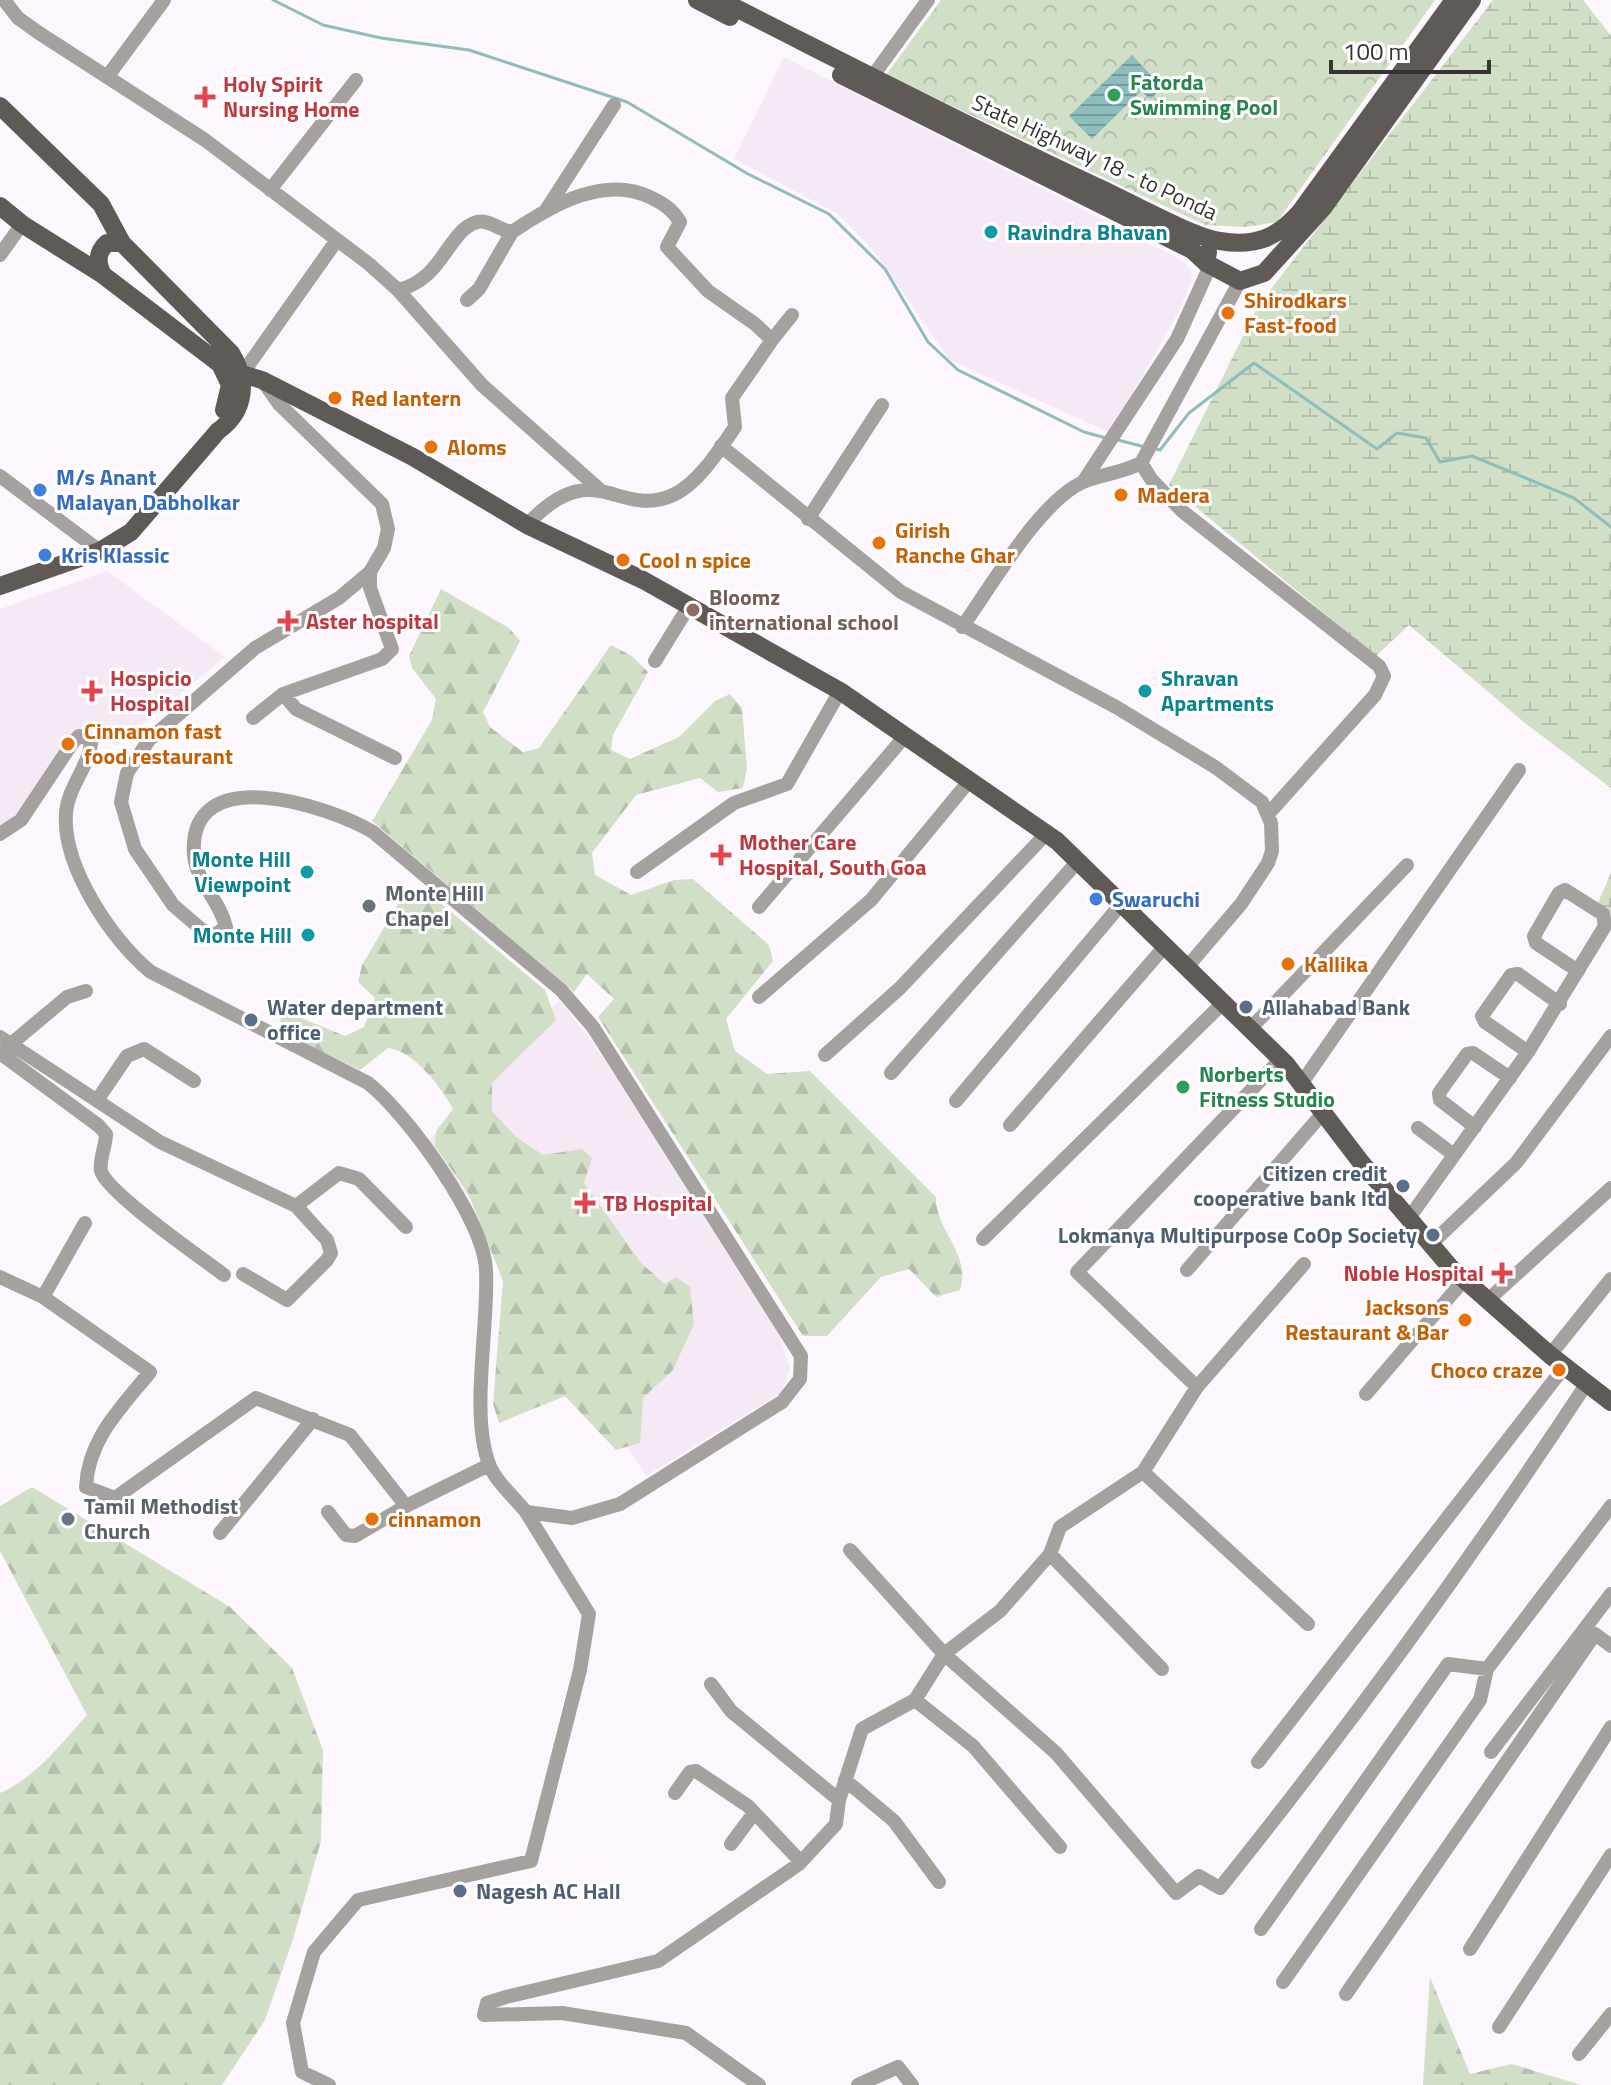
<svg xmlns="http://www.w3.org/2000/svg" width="1611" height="2085" viewBox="0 0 1611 2085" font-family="'Titillium Web',sans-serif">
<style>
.built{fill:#f5e9f6}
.forest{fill:url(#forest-firs)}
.wetland{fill:url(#wetland-marsh)}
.park{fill:url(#park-crowns)}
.water{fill:url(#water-rules)}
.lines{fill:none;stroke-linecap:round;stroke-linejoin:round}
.stream{stroke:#8cbebe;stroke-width:3}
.minor{stroke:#a4a19e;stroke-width:14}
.major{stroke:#5f5a56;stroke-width:18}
.leisure-dot{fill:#2e9e5b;stroke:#fff;stroke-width:3}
.health-dot{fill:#e0444e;stroke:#fff;stroke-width:3}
.culture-dot{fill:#0f9aa8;stroke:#fff;stroke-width:3}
.food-dot{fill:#e8710a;stroke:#fff;stroke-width:3}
.shop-dot{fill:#3f7fe0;stroke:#fff;stroke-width:3}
.education-dot{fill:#8d6e63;stroke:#fff;stroke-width:3}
.worship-dot{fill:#6b7280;stroke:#fff;stroke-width:3}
.service-dot{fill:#5c6f8a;stroke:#fff;stroke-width:3}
.labels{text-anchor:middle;stroke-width:6;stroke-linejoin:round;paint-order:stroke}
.leisure-label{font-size:22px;font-weight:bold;fill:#27864d;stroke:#fff;text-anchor:start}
.health-label{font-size:22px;font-weight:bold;fill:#be3a42;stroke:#fff;text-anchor:start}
.street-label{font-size:22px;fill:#363336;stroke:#fff}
.culture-label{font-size:22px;font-weight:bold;fill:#0d838f;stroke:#fff;text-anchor:start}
.food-label{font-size:22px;font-weight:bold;fill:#c56008;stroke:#fff;text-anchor:start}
.shop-label{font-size:22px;font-weight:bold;fill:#366cbe;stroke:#fff;text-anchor:start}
.education-label{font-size:22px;font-weight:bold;fill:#785e54;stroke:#fff;text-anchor:start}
.worship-label{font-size:22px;font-weight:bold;fill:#5b616d;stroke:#fff;text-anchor:start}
.service-label{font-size:22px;font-weight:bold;fill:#4e5e75;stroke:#fff;text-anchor:start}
</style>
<defs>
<pattern id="forest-firs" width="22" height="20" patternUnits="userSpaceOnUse" patternTransform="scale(2)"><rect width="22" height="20" fill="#d2dfc7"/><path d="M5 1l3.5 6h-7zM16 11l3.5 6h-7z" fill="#b5c0ac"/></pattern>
<pattern id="wetland-marsh" width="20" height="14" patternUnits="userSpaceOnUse" patternTransform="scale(2)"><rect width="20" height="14" fill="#d2dfc7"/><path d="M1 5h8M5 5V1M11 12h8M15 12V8" fill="none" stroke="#b5c0ac"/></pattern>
<pattern id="park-crowns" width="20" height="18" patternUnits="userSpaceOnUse" patternTransform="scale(2)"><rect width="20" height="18" fill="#d2dfc7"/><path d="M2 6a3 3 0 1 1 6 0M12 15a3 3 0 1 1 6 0" fill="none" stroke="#b5c0ac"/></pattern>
<pattern id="water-rules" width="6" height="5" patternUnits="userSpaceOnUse" patternTransform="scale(2)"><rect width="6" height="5" fill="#8cbebe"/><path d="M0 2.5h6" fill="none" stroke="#739b9b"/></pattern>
</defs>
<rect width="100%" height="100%" fill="#fdf6fd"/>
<path class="built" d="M 784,57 L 1182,260 L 1191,270 L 1192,281 L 1179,311 L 1110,433 L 950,360 L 873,250 L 838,214 L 734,159 Z
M 107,571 L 225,657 L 116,746 L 94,725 L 81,729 L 24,817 L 0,831 L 0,609 Z
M 559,1000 L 594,1044 L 776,1324 L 790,1368 L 782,1392 L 646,1476 L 578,1371 L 517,1265 L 428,1141 Z"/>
<path class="forest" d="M 441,589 L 509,628 L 520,641 L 483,712 L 490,727 L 523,752 L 539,748 L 611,645 L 632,656 L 648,672 L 613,735 L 611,750 L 630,759 L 679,737 L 715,701 L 730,694 L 742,708 L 747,769 L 743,788 L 718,792 L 700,778 L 636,795 L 592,853 L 595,875 L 631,895 L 674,880 L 693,879 L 769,945 L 773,961 L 726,1019 L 735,1051 L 767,1074 L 810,1071 L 936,1197 C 935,1230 972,1255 960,1290 L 936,1297 L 909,1269 L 881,1277 L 827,1336 L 803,1336 L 598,1017 L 614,999 L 587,974 L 574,992 L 372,821 L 432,720 L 436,699 L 412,668 L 409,656 Z
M 407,889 L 426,891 L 545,990 L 556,1020 L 492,1083 L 492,1111 L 516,1137 L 543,1155 L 582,1149 L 592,1158 L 584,1183 L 641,1263 L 665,1284 L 676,1277 L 690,1287 L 694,1324 L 673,1370 L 643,1398 L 640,1443 L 616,1450 L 565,1396 L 499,1423 L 493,1404 L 503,1281 L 468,1193 L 435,1146 L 436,1131 L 453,1109 C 441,1087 414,1051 388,1048 L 360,1070 L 279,1031 L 281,1018 L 294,1015 L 345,1036 L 364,1027 L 375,998 L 358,982 L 362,965 Z
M 32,1487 L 230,1607 L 292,1668 L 323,1750 L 321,1841 L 293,1939 L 265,2020 L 222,2085 L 0,2085 L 0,1793 C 35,1778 62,1743 87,1715 L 0,1551 L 0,1506 Z
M 1430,1977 L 1470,2074 L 1512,2064 L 1581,2085 L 1423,2085 Z"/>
<path class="wetland" d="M 1493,0 L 1583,0 L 1611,36 L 1611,788 L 1525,723 L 1409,625 L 1376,656 L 1169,485 L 1258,306 Z
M 1611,873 L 1611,929 L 1597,905 Z"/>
<path class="park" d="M 941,0 L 1435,0 L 1277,222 L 1246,227 L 1205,225 L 886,75 Z"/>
<path class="water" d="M 1132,55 L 1163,88 L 1150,99 L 1141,91 L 1092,139 L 1069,116 Z"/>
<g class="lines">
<path class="stream" d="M 273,0 L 323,25 L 381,38 L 469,50 L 627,102 L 748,174 L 829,214 L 885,269 L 928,342 L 958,370 L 1084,432 L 1106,438
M 1118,440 L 1145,447
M 1153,448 L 1160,450 L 1189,413 L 1254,363 L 1377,449 L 1397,433 L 1426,438 L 1440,462 L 1472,456 L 1574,498 L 1611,527"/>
<path class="minor" d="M 4,0 L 18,18 L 39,33 L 205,140 L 369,264 L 398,290 L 482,385 L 599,489
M 107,77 L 164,0
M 867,84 L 928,0
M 270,190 L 356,80
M 546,210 L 614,105
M 0,255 L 22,224
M 398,290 C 444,279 447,231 477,222 C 488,219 501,231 512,232 C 552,205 605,174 652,198 C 664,204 673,210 680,222 L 667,247 L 708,291 L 755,324 L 772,340 L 732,398 L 735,427 C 720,449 698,484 673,495 C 618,520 594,452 527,525
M 467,300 L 479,289 L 512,232
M 772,340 L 792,315
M 242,374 L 337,240
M 721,446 L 901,592 L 1116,707 L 1215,767 L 1262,802 L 1271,823 L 1272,851 L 1268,863 L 1241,904 L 1188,966
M 1141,463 L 1151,479 L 1182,511 L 1379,666 L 1384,676 L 1375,695 L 1269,813
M 0,476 L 100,551
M 1083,482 L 1177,339 L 1210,266
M 808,519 L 882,405
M 962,627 C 991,587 1039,502 1083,482 C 1102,474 1122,473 1141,463 L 1240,281
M 655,661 L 689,606
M 283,694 L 296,709 L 395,758
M 253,718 L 283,694 L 382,659 L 392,649 L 370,588 L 370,572 L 384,548 L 388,529 L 382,504 L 279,404 L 262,380
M 0,834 L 21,820 L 73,742 L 79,736 L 87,738 L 91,744 C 88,768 68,787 66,813 C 62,866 112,941 151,972 L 368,1083 C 407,1114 484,1219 486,1270 C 489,1325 470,1414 489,1464 C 495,1481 515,1498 526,1512 L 572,1518 L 620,1504 L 782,1402 L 800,1379 L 801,1356 L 593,1027 L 561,990 L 373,832 C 329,806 187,759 194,855 C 197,884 220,900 226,927 L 215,935 L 202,930 L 173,905 L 135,849 L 121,802 L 127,773 L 149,740 L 255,648 L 339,598 L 370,572
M 637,872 L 734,803 L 787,784 L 840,691
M 759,907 L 906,735
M 759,997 L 871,900 L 970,780
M 1250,1029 L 1407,865
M 0,1037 L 160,1142 L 296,1206 L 339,1173 L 359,1179 L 406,1227
M 11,1044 L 67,997 L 86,991
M 1528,1052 L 1485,1022 L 1482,1016 L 1511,975 L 1518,974 L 1560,1004
M 0,1053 L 99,1126 L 106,1134 C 106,1146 99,1159 101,1171 C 107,1193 202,1258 224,1275
M 825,1055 L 900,988 L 1046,834
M 1281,1059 L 1077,1272 L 1197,1387 L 1304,1264
M 891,1073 L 1078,861
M 1301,1084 L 1519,770
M 98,1099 L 127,1056 L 144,1049 L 194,1081
M 956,1101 L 1122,903
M 1010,1125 L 1166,945
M 1475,1127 L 1440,1100 L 1439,1093 L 1467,1054 L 1473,1053 L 1510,1078
M 1418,1128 L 1454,1155
M 1409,1218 L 1528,1052 L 1605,926 L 1603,914 L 1565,890 L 1559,893 L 1534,936 L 1536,943 L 1578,971
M 85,1223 L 43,1297 L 150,1372 C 121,1408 88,1439 86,1487 L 115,1498 L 256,1398 L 350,1435 L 406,1506 L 489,1465
M 983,1239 L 1224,1002
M 1431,1244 L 1516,1163 L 1611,1036
M 1187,1270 L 1323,1113
M 243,1274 L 287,1300 L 327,1260 L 331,1253 L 327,1240 L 296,1206
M 0,1277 L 43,1297
M 1488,1300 L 1611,1188
M 1550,1355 L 1611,1279
M 1366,1394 L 1464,1280
M 1143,1472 L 1197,1387
M 328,1512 L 346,1535 L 355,1536 L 406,1506
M 220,1533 L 313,1419
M 850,1550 L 944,1654 L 1000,1611 L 1050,1554 L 1060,1527 L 1143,1472 L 1308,1624
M 1050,1554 L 1162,1669
M 711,1684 L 731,1711 L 839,1800
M 915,1700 L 973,1746 L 1060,1847
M 1491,1752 L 1611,1594
M 1258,1762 L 1565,1366
M 845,1780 L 894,1821 L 939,1882
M 675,1793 L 690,1772 L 696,1771 L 748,1806 L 801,1862
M 731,1844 L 754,1813
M 1261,1929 L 1448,1664 L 1487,1669 L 1611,1506
M 1470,1949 L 1611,1727
M 1283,1982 L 1480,1700 L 1487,1669
M 1346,1994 L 1595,1634 L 1611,1646
M 1499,2027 L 1611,1855
M 1579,2054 L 1611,2014
M 329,2085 L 302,2072 L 293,2023 L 314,1952 L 358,1900 L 531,1861 L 580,1670 L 589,1614 L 526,1512
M 759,2085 L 686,2033 L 562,2013 L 484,2015 L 487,2003 L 506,1997 L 658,1961 L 799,1864 L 836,1824 L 839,1800 L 862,1729 L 915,1700 L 944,1654 L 1056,1753 L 1176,1893 L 1199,1876 L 1220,1888 C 1350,1726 1473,1557 1587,1383
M 858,2085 L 898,2067 L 912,2085"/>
<path class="major" d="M 697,0 L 730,17
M 720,0 C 845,63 970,128 1097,187 C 1128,201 1190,236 1220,241 C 1255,247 1277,238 1300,212 L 1454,0
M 841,75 L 1192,250 L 1206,263
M 0,106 L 101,204 L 122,243 L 231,353 C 248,380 246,411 218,431 L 131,532 L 100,551 L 0,586
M 0,206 L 22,224 L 103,275 L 220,364 L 230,385 L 224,410
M 1208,252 L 1206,263 L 1240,281 L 1264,273 L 1323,208 L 1472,0
M 103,275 C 97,263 96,253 107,243 L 122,243
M 242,374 L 262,380 L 413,457 L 527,525 L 643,580 L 840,691 L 1057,841 L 1286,1064 L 1360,1161 L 1451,1268 L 1550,1355 L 1611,1402"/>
</g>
<g class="leisure-dot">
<circle cx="1114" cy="95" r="8"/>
<circle cx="1183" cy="1087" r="8"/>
</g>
<g class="health-dot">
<path d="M201 85h8v8h8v8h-8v8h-8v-8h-8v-8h8z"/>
<path d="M284 609h8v8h8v8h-8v8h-8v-8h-8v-8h8z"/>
<path d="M88 679h8v8h8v8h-8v8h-8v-8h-8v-8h8z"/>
<path d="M717 843h8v8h8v8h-8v8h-8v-8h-8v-8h8z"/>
<path d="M581 1191h8v8h8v8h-8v8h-8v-8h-8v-8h8z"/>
<path d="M1498 1261h8v8h8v8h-8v8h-8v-8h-8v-8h8z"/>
</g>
<g class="culture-dot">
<circle cx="991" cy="232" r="8"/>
<circle cx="1145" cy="691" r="8"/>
<circle cx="307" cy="872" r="8"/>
<circle cx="308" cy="935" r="8"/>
</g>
<g class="food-dot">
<circle cx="1228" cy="313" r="8"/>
<circle cx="335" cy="398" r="8"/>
<circle cx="431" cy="447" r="8"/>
<circle cx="1121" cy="495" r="8"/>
<circle cx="879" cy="543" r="8"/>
<circle cx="623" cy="560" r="8"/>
<circle cx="68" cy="744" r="8"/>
<circle cx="1288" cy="964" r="8"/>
<circle cx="1465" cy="1320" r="8"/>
<circle cx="1559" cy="1370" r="8"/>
<circle cx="372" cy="1519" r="8"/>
</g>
<g class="shop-dot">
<circle cx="40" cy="490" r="8"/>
<circle cx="45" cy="555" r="8"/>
<circle cx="1096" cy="899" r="8"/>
</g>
<circle class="education-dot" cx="693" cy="610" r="8"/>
<g class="worship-dot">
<circle cx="369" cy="906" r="8"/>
<circle cx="68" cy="1519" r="8"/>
</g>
<g class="service-dot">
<circle cx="1246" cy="1007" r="8"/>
<circle cx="251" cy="1020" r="8"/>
<circle cx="1403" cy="1186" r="8"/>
<circle cx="1433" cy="1235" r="8"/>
<circle cx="460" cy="1891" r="8"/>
</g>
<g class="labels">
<g class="leisure-label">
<text x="1130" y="90">Fatorda<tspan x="1130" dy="25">Swimming Pool</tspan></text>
<text x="1199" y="1082">Norberts<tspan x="1199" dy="25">Fitness Studio</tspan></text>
</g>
<g class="health-label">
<text x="223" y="92">Holy Spirit<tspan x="223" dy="25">Nursing Home</tspan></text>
<text x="306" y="629">Aster hospital</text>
<text x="110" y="686">Hospicio<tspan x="110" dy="25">Hospital</tspan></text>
<text x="739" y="850">Mother Care<tspan x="739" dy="25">Hospital, South Goa</tspan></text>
<text x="603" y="1211">TB Hospital</text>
<text x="1484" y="1281" text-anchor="end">Noble Hospital</text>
</g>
<g class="street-label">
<text transform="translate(1095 157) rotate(25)" y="8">State Highway 18 - to Ponda</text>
</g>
<g class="culture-label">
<text x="1007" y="240">Ravindra Bhavan</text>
<text x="1161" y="686">Shravan<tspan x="1161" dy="25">Apartments</tspan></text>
<text x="291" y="867" text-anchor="end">Monte Hill<tspan x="291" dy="25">Viewpoint</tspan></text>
<text x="292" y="943" text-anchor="end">Monte Hill</text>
</g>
<g class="food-label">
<text x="1244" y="308">Shirodkars<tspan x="1244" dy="25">Fast-food</tspan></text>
<text x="351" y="406">Red lantern</text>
<text x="447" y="455">Aloms</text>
<text x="1137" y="503">Madera</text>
<text x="895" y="538">Girish<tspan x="895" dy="25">Ranche Ghar</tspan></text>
<text x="639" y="568">Cool n spice</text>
<text x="84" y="739">Cinnamon fast<tspan x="84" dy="25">food restaurant</tspan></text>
<text x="1304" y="972">Kallika</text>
<text x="1449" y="1315" text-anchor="end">Jacksons<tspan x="1449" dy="25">Restaurant &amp; Bar</tspan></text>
<text x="1543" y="1378" text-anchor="end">Choco craze</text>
<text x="388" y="1527">cinnamon</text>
</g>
<g class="shop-label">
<text x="56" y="485">M/s Anant<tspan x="56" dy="25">Malayan Dabholkar</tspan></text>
<text x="61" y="563">Kris Klassic</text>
<text x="1112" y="907">Swaruchi</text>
</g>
<g class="education-label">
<text x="709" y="605">Bloomz<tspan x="709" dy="25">international school</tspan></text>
</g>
<g class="worship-label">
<text x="385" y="901">Monte Hill<tspan x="385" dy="25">Chapel</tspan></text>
<text x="84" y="1514">Tamil Methodist<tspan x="84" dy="25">Church</tspan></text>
</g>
<g class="service-label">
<text x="267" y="1015">Water department<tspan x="267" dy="25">office</tspan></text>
<text x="1262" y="1015">Allahabad Bank</text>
<text x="1387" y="1181" text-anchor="end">Citizen credit<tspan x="1387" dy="25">cooperative bank ltd</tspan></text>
<text x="1417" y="1243" text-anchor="end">Lokmanya Multipurpose CoOp Society</text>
<text x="476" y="1899">Nagesh AC Hall</text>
</g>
</g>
<path d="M1331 60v12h158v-12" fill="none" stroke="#363336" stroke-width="4"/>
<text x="1343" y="60" font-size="24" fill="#363336" stroke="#ffffff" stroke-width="6" paint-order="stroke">100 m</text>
</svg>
